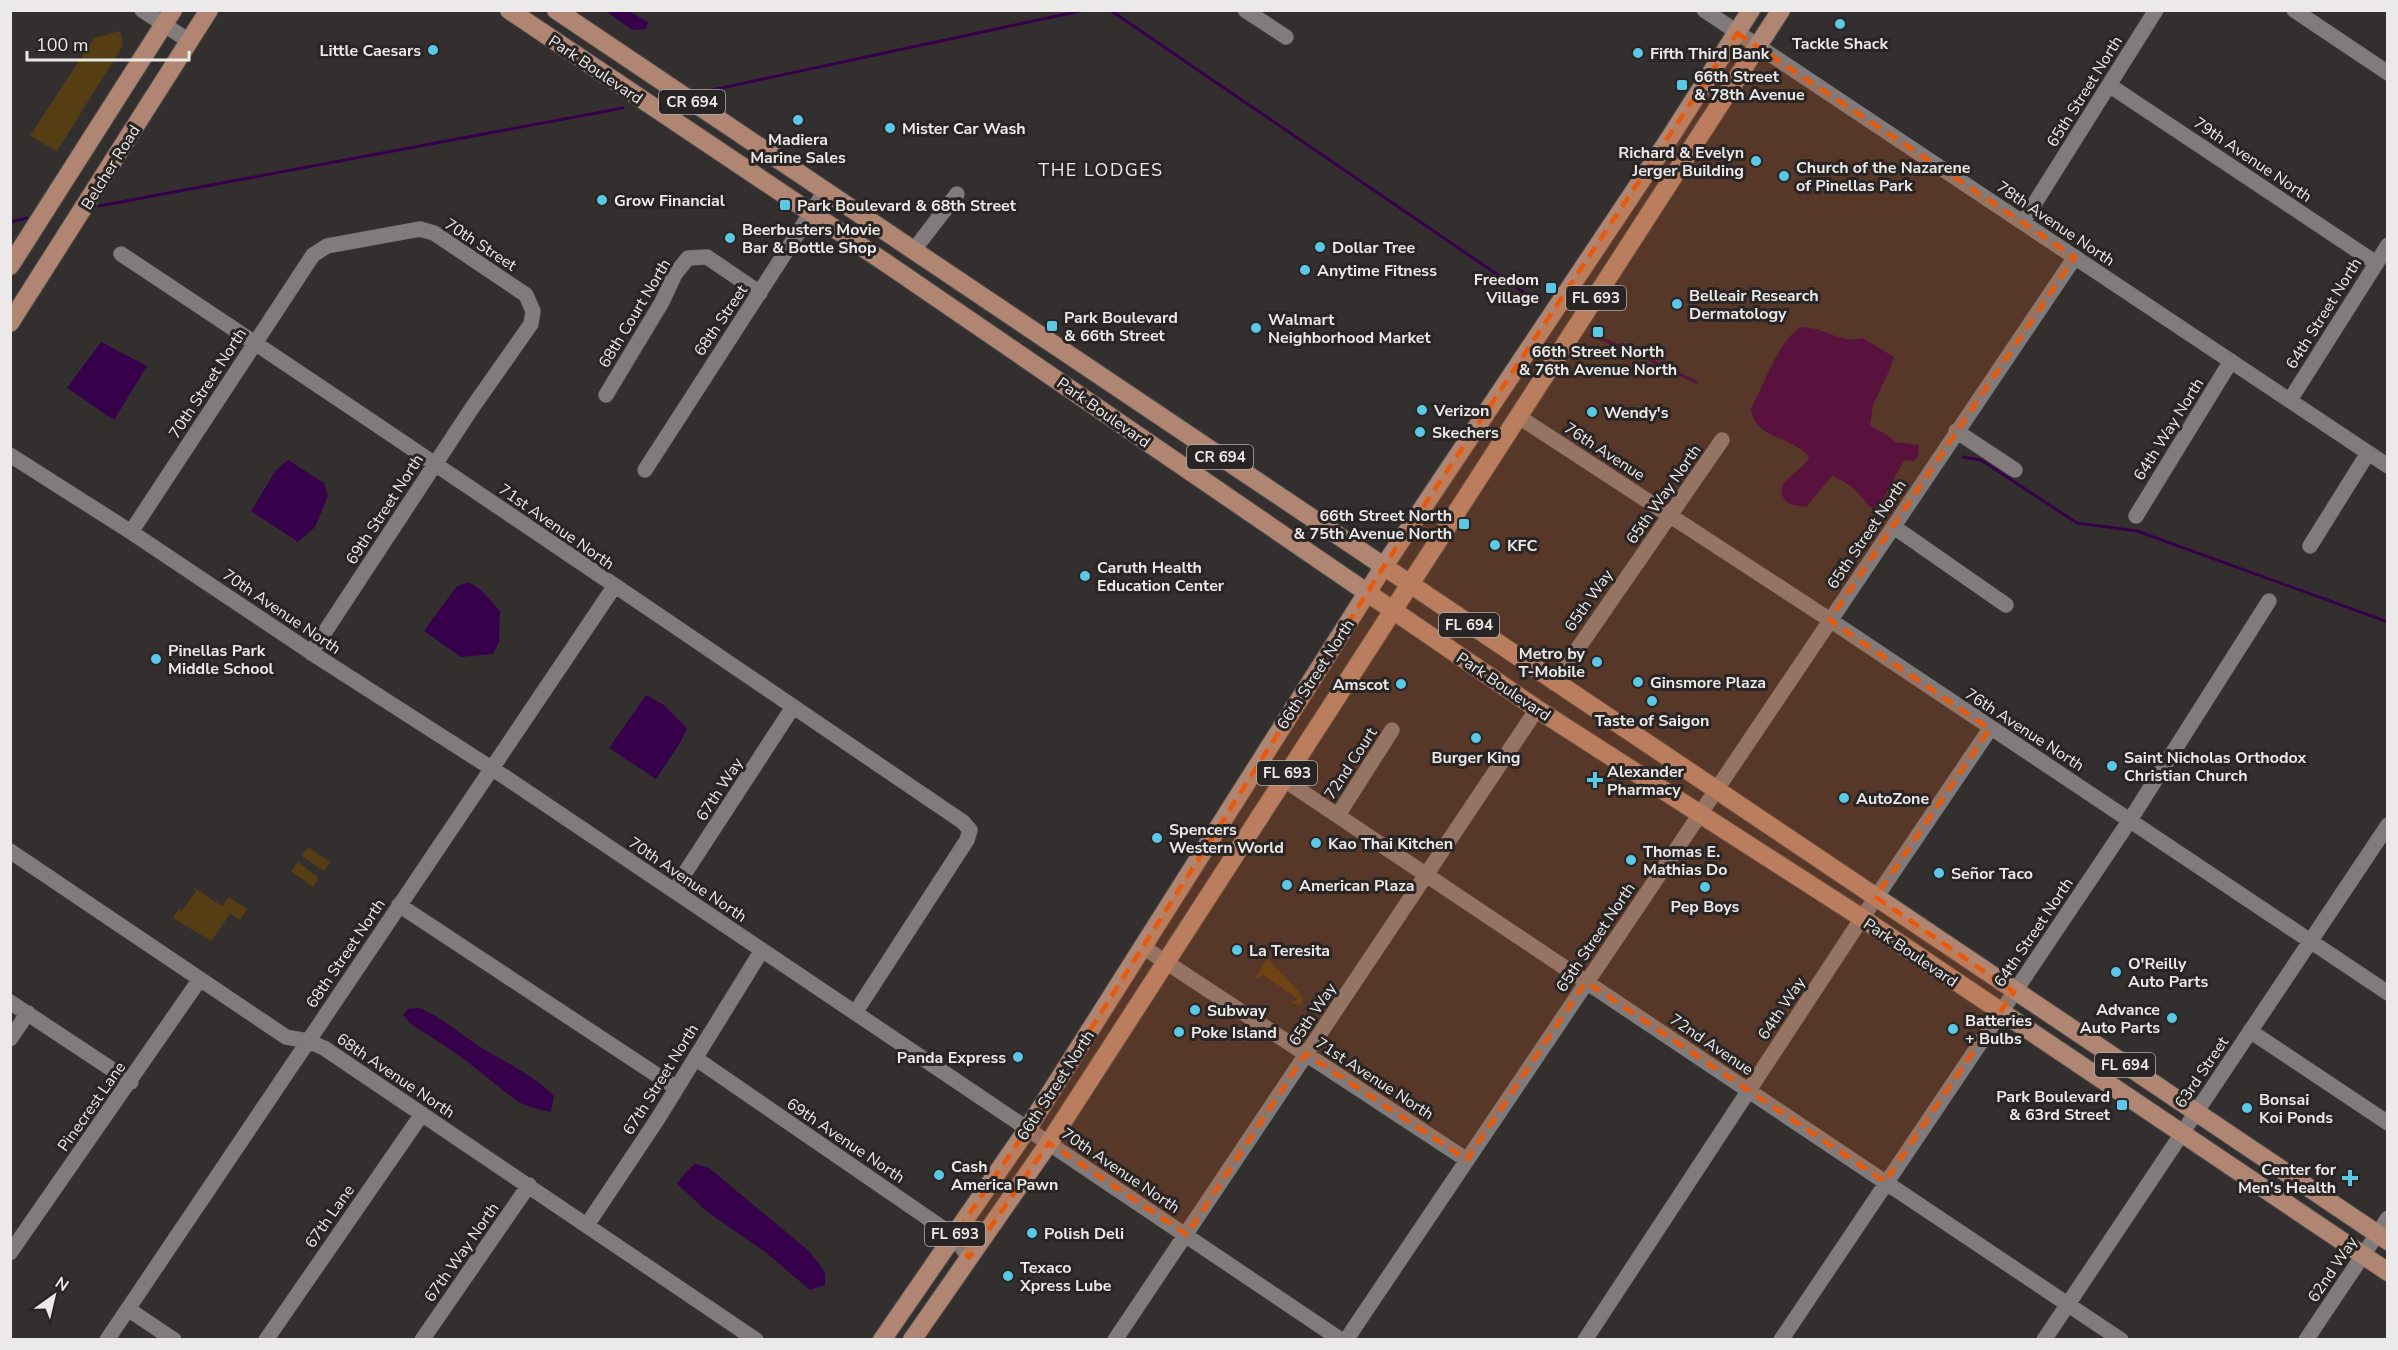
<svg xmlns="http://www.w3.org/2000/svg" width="2398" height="1350" viewBox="0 0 2398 1350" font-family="'Nunito Sans',sans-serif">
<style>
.green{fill:#553e14}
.water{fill:#36004b}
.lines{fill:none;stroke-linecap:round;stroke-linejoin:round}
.stream{stroke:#36004b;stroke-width:3}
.minor-casing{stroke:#514e4e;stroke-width:16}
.major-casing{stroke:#514e4e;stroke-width:20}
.minor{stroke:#817b7b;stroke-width:15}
.major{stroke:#b08672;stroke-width:18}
.marked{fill:#e8590c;fill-opacity:0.2;stroke:#e8590c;stroke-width:4.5;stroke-dasharray:12 8;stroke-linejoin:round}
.poi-dot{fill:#5bc8e6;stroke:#2a2525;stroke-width:2}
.labels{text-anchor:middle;stroke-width:6;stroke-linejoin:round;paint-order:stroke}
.shield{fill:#2a2525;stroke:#b2aeae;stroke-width:1.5}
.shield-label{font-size:15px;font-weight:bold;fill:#ece9e9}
.poi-label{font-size:16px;font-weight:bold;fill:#ece9e9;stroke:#2a2525;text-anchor:start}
.street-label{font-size:16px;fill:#ece9e9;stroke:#2a2525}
.neighbourhood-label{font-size:18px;letter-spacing:1.5px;fill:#ece9e9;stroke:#2a2525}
</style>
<rect width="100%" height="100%" fill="#342f2f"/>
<path class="green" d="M 120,31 L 123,45 L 57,151 L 30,136 L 94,38 Z
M 308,847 L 330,862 L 324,871 L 302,856 Z
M 298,862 L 319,878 L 313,887 L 291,871 Z
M 194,888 L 222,906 L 229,897 L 247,909 L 240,920 L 230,914 L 211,941 L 173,918 L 179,909 L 182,911 L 196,891 Z
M 1267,958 L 1298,991 L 1303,1000 L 1301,1005 L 1290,1003 L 1298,999 L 1263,975 L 1255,979 Z"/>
<path class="water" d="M 606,11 L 628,11 L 648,22 L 646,29 L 632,30 Z
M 1801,327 C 1826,327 1838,344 1863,338 L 1894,357 L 1889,371 L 1873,405 L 1870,426 L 1886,434 L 1895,442 L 1919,445 L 1918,456 L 1914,461 L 1906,460 L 1903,462 L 1882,501 L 1883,506 L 1875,512 C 1859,496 1855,485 1832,476 L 1806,507 L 1789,504 C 1766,483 1803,473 1809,457 C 1792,436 1754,439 1751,409 C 1763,386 1779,340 1801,327 Z
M 101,342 L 147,366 L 114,420 L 67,388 Z
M 288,460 L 324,483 L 328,496 L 315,527 L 298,542 L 251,511 L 276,470 Z
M 469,582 L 481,590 L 500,611 L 499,642 L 493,654 L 461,657 L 424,631 L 456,587 Z
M 646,695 L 664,705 L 687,728 L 680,743 L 656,779 L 609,748 Z
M 419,1008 C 444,1018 462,1036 485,1050 C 509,1064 535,1076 554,1096 L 551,1112 L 533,1108 L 518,1102 L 460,1056 L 411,1024 L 403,1015 L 408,1009 Z
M 695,1164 L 709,1168 L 809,1251 L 825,1272 L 825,1285 L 810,1290 L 764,1251 L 710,1214 L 677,1184 L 685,1173 Z"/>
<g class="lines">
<path class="stream" d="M 1110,10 L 1539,303
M 707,91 L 1085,10
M 99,206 L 623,108
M 10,222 L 27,218
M 1591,335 L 1632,351 L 1696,382
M 1963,457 L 1981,460 L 2077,523 L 2137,531 L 2388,622"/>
<g class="minor-casing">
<path id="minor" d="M 142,10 L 189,41
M 1245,10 L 1286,37
M 1704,10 L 2388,466
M 2294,10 L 2388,73
M 2109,85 L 2376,263
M 2023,222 L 2156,10
M 913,251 L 957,194
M 121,254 C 404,441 683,632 963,822 L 970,830 L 967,840 L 855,1013
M 606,395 L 662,302 L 675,274 L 688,258 L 707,257 L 760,293
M 2290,400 L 2388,245
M 1519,417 L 1830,620 L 2388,993
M 1956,431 L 2015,470
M 10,455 L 131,532 L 321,659 L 505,777 L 1341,1340
M 645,470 L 825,191
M 2136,516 L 2231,361
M 1894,527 L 2006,605
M 131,532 L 313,255 L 327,246 L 420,229 L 434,233 L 526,295 L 533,311 L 531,324 L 472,408 L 311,653
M 2310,546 L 2368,453
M 1554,683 L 1722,440
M 1283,779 L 2121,1340
M 1338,815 L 1392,730
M 10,851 L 286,1037 L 308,1041 L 324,1048 L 756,1340
M 677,892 L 681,879 L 793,707
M 399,905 L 675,1087
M 1143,947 L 1467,1160
M 10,1002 L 131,1082
M 2250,1031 L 2388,1123
M 10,1039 L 28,1013
M 695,1058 L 954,1236 L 969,1258
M 587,1225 L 657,1120 L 762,950
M 10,1253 L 200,979
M 128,1309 L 174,1340
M 107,1340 L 614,587
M 266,1340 L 422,1114
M 422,1340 L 529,1185
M 1115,1340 L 1537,709
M 1346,1340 L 2075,257
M 1585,1340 L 1862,918 L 1990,729
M 1781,1340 L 2130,820 L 2269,601
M 2044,1340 L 2388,825
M 2306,1340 L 2388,1218"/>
</g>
<g class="major-casing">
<path id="major" d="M 509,10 L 889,265 L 1537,709 L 1862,918 L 2388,1272
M 556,10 L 2388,1241
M 10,266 L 173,10
M 10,323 L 209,10
M 882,1340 L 1028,1128 L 1384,566 L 1669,139 L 1751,10
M 912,1340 L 1049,1143 L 1781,10"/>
</g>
<use href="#minor" class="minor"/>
<use href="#major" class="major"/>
</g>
<path class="marked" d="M 1737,33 L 2075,257 L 1830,620 L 1990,729 L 1876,897 L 2014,992 L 1885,1182 L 1586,982 L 1467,1160 L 1306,1054 L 1187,1235 L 1049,1143 L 969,1258 L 954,1236 L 1028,1128 L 1384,566 Z"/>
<g class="poi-dot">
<circle cx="1840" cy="24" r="6"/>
<circle cx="433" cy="50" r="6"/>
<circle cx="1638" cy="53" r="6"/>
<rect x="1676" y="79" width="12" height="12" rx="3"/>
<circle cx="798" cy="120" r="6"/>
<circle cx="890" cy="128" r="6"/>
<circle cx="1756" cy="161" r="6"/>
<circle cx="1784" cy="176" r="6"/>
<circle cx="602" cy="200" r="6"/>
<rect x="779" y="199" width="12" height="12" rx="3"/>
<circle cx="730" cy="238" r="6"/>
<circle cx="1320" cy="247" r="6"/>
<circle cx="1305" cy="270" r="6"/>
<rect x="1545" y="282" width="12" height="12" rx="3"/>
<circle cx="1677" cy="304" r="6"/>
<rect x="1046" y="320" width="12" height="12" rx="3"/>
<circle cx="1256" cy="328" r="6"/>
<rect x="1592" y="326" width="12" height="12" rx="3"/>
<circle cx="1422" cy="410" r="6"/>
<circle cx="1592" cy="412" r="6"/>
<circle cx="1420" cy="432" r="6"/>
<rect x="1458" y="518" width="12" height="12" rx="3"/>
<circle cx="1495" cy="545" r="6"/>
<circle cx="1085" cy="576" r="6"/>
<circle cx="156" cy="659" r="6"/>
<circle cx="1597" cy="662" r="6"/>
<circle cx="1638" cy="682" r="6"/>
<circle cx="1401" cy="684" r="6"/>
<circle cx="1652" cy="701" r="6"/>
<circle cx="1476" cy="738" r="6"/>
<circle cx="2112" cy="766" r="6"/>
<path d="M1592 771h6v6h6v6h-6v6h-6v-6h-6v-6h6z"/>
<circle cx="1844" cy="798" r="6"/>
<circle cx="1157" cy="838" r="6"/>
<circle cx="1316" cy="843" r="6"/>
<circle cx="1631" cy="860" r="6"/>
<circle cx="1939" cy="873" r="6"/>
<circle cx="1287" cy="885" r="6"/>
<circle cx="1705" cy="887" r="6"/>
<circle cx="1237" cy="950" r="6"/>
<circle cx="2116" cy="972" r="6"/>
<circle cx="1195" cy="1010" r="6"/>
<circle cx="2172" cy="1018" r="6"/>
<circle cx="1953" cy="1029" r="6"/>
<circle cx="1179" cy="1032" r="6"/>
<circle cx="1018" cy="1057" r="6"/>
<rect x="2116" y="1099" width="12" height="12" rx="3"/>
<circle cx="2247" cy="1108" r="6"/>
<circle cx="939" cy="1175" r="6"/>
<path d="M2347 1169h6v6h6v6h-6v6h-6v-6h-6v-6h6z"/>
<circle cx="1032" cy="1233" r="6"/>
<circle cx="1008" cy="1276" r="6"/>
</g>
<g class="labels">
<g class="shield">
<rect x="659" y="90" width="66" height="24" rx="4.5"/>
<rect x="1566" y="286" width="60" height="24" rx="4.5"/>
<rect x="1187" y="445" width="66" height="24" rx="4.5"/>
<rect x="1439" y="613" width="60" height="24" rx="4.5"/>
<rect x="1257" y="761" width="60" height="24" rx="4.5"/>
<rect x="2095" y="1053" width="60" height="24" rx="4.5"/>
<rect x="925" y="1222" width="60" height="24" rx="4.5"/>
</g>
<g class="shield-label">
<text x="692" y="107">CR 694</text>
<text x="1596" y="303">FL 693</text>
<text x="1220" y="462">CR 694</text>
<text x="1469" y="630">FL 694</text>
<text x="1287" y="778">FL 693</text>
<text x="2125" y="1070">FL 694</text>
<text x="955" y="1239">FL 693</text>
</g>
<g class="poi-label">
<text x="1840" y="49" text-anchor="middle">Tackle Shack</text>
<text x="421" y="56" text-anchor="end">Little Caesars</text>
<text x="1650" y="59">Fifth Third Bank</text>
<text x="1694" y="82">66th Street<tspan x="1694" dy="18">&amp; 78th Avenue</tspan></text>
<text x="902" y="134">Mister Car Wash</text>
<text x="798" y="145" text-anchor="middle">Madiera<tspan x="798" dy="18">Marine Sales</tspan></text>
<text x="1744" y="158" text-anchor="end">Richard &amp; Evelyn<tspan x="1744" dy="18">Jerger Building</tspan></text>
<text x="1796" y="173">Church of the Nazarene<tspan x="1796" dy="18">of Pinellas Park</tspan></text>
<text x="614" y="206">Grow Financial</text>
<text x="797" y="211">Park Boulevard &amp; 68th Street</text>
<text x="742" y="235">Beerbusters Movie<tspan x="742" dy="18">Bar &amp; Bottle Shop</tspan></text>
<text x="1332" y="253">Dollar Tree</text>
<text x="1317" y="276">Anytime Fitness</text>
<text x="1539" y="285" text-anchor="end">Freedom<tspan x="1539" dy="18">Village</tspan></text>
<text x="1689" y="301">Belleair Research<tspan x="1689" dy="18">Dermatology</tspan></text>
<text x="1064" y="323">Park Boulevard<tspan x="1064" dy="18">&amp; 66th Street</tspan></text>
<text x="1268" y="325">Walmart<tspan x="1268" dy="18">Neighborhood Market</tspan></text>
<text x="1598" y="357" text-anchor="middle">66th Street North<tspan x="1598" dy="18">&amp; 76th Avenue North</tspan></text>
<text x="1434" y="416">Verizon</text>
<text x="1604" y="418">Wendy's</text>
<text x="1432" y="438">Skechers</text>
<text x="1452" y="521" text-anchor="end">66th Street North<tspan x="1452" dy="18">&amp; 75th Avenue North</tspan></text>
<text x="1507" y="551">KFC</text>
<text x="1097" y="573">Caruth Health<tspan x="1097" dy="18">Education Center</tspan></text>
<text x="168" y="656">Pinellas Park<tspan x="168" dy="18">Middle School</tspan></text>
<text x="1585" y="659" text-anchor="end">Metro by<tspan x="1585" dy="18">T-Mobile</tspan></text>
<text x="1650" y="688">Ginsmore Plaza</text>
<text x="1389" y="690" text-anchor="end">Amscot</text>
<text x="1652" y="726" text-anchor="middle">Taste of Saigon</text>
<text x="1476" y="763" text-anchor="middle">Burger King</text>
<text x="2124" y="763">Saint Nicholas Orthodox<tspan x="2124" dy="18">Christian Church</tspan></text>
<text x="1607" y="777">Alexander<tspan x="1607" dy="18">Pharmacy</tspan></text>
<text x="1856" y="804">AutoZone</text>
<text x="1169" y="835">Spencers<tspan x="1169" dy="18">Western World</tspan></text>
<text x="1328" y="849">Kao Thai Kitchen</text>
<text x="1643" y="857">Thomas E.<tspan x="1643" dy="18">Mathias Do</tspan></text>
<text x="1951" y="879">Señor Taco</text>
<text x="1299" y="891">American Plaza</text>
<text x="1705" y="912" text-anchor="middle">Pep Boys</text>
<text x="1249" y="956">La Teresita</text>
<text x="2128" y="969">O'Reilly<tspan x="2128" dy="18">Auto Parts</tspan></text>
<text x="2160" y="1015" text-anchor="end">Advance<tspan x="2160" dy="18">Auto Parts</tspan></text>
<text x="1207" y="1016">Subway</text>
<text x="1965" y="1026">Batteries<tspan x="1965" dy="18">+ Bulbs</tspan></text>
<text x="1191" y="1038">Poke Island</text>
<text x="1006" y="1063" text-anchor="end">Panda Express</text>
<text x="2110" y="1102" text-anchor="end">Park Boulevard<tspan x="2110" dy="18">&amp; 63rd Street</tspan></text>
<text x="2259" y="1105">Bonsai<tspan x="2259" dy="18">Koi Ponds</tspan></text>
<text x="951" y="1172">Cash<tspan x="951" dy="18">America Pawn</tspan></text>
<text x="2336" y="1175" text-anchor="end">Center for<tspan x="2336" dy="18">Men's Health</tspan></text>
<text x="1044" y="1239">Polish Deli</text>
<text x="1020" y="1273">Texaco<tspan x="1020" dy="18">Xpress Lube</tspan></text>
</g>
<g class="street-label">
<text transform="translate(596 69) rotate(34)" y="6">Park Boulevard</text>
<text transform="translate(2084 91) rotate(-58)" y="6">65th Street North</text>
<text transform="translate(2253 159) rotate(34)" y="6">79th Avenue North</text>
<text transform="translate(110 167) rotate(-58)" y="6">Belcher Road</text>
<text transform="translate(2056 223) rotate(34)" y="6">78th Avenue North</text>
<text transform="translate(481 244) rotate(33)" y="6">70th Street</text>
<text transform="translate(634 313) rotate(-59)" y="6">68th Court North</text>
<text transform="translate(2323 313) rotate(-58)" y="6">64th Street North</text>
<text transform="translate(720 320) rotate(-56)" y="6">68th Street</text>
<text transform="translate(207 383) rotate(-57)" y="6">70th Street North</text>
<text transform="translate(1104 412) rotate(35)" y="6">Park Boulevard</text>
<text transform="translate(2168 429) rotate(-58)" y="6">64th Way North</text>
<text transform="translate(1605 451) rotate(33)" y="6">76th Avenue</text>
<text transform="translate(1663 494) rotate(-55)" y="6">65th Way North</text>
<text transform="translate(384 509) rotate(-57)" y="6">69th Street North</text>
<text transform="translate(557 526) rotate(35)" y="6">71st Avenue North</text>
<text transform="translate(1866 534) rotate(-56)" y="6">65th Street North</text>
<text transform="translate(1588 600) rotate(-55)" y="6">65th Way</text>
<text transform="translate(282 611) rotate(34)" y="6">70th Avenue North</text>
<text transform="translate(1315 674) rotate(-57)" y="6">66th Street North</text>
<text transform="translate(1504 686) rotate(34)" y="6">Park Boulevard</text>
<text transform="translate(2025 729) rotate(33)" y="6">76th Avenue North</text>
<text transform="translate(1350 763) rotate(-57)" y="6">72nd Court</text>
<text transform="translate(719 789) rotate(-57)" y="6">67th Way</text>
<text transform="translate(688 879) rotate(34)" y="6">70th Avenue North</text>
<text transform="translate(2033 932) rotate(-56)" y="6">64th Street North</text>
<text transform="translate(1595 937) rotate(-56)" y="6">65th Street North</text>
<text transform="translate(1911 952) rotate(34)" y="6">Park Boulevard</text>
<text transform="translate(345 953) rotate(-56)" y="6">68th Street North</text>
<text transform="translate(1781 1008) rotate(-56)" y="6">64th Way</text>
<text transform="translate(1312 1014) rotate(-56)" y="6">65th Way</text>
<text transform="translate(1712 1044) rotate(34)" y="6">72nd Avenue</text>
<text transform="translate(2201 1072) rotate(-56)" y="6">63rd Street</text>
<text transform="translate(396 1075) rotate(34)" y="6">68th Avenue North</text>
<text transform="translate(1375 1078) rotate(33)" y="6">71st Avenue North</text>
<text transform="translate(660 1079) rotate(-58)" y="6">67th Street North</text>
<text transform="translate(1055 1085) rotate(-57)" y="6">66th Street North</text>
<text transform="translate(91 1106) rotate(-55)" y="6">Pinecrest Lane</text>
<text transform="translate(846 1140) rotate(34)" y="6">69th Avenue North</text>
<text transform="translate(1121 1170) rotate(34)" y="6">70th Avenue North</text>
<text transform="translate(329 1216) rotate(-55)" y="6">67th Lane</text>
<text transform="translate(461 1252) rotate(-55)" y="6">67th Way North</text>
<text transform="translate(2332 1269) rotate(-56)" y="6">62nd Way</text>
</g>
<g class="neighbourhood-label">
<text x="1101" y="176">THE LODGES</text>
</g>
</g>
<rect width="2398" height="1350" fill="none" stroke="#ece9e9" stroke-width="24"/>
<g transform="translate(54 1296) rotate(34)" stroke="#2a2525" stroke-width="4.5" paint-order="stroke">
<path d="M0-4.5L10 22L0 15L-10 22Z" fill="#ece9e9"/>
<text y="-9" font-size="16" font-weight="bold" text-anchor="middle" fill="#ece9e9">N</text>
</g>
<path d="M27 51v9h162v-9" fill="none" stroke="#ece9e9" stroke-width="3"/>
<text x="36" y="51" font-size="18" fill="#ece9e9" stroke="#2a2525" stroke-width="4.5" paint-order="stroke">100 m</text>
</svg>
